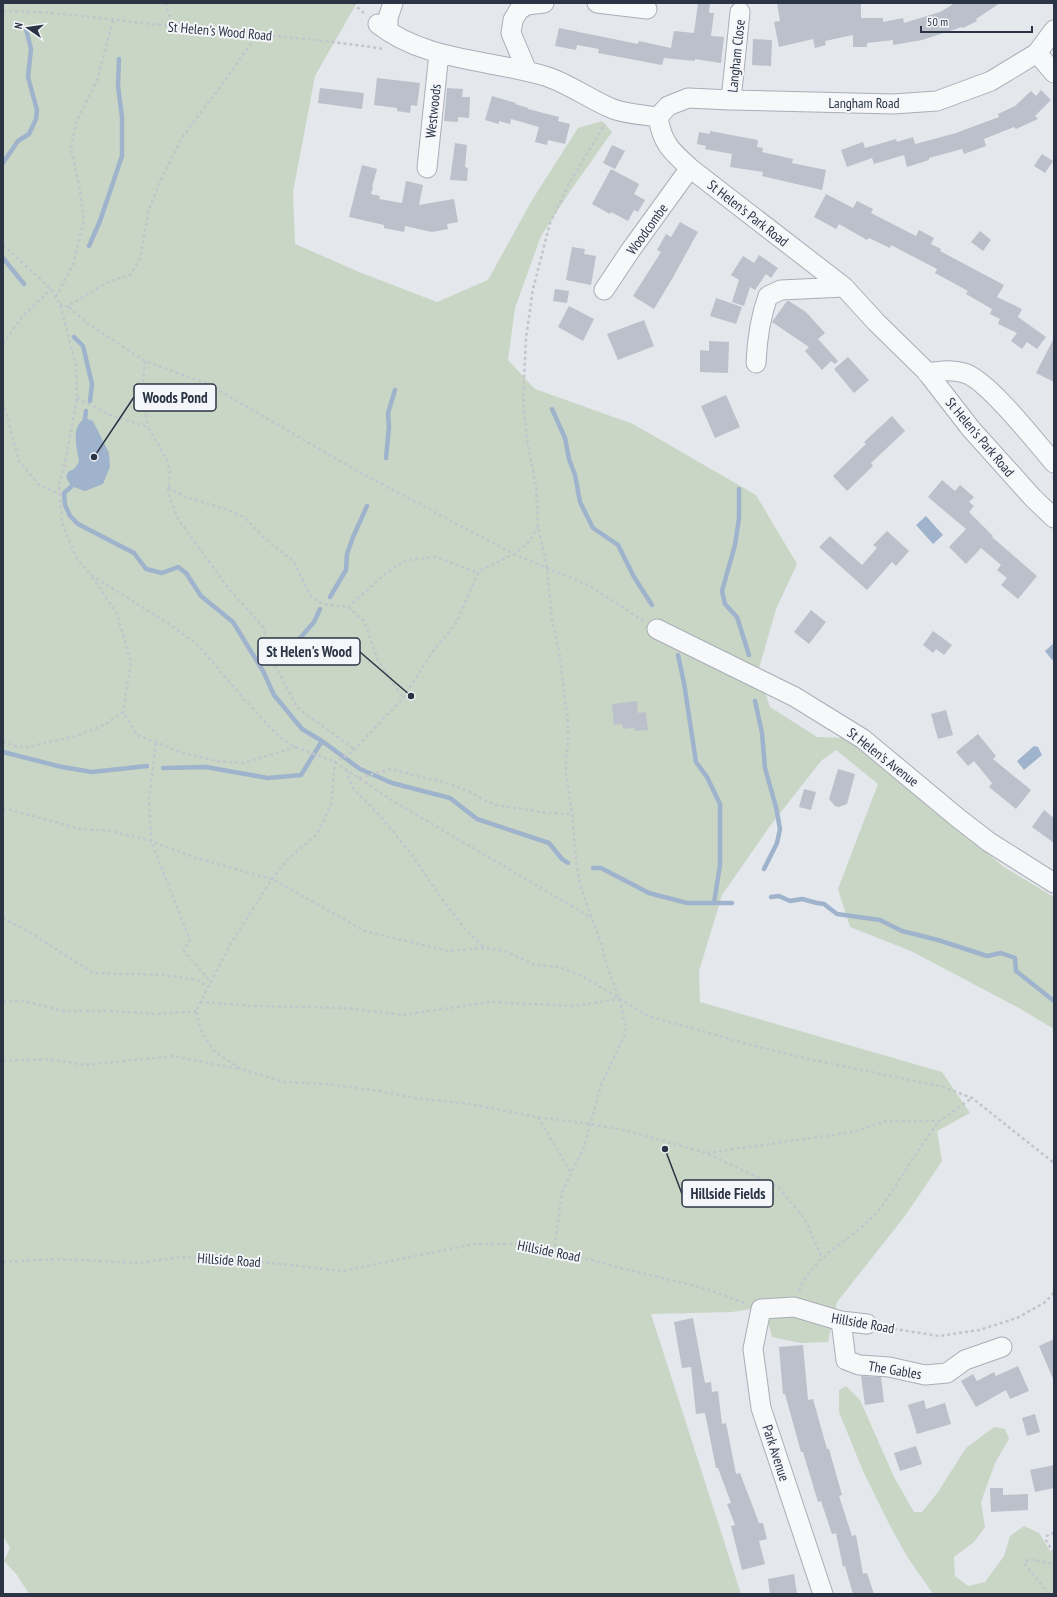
<svg xmlns="http://www.w3.org/2000/svg" width="1057" height="1597" viewBox="0 0 1057 1597" font-family="'PT Sans Narrow',sans-serif">
<style>
.green{fill:#c9d6c5}
.water{fill:#9fb4cc}
.lines{fill:none;stroke-linecap:round;stroke-linejoin:round}
.stream{stroke:#9fb4cc;stroke-width:4.5}
.building{fill:#bbc0ca}
.minor-casing{stroke:#a9aeb7;stroke-width:21}
.path{stroke:#c2c5cb;stroke-width:2.5;stroke-dasharray:3 3;stroke-linecap:butt}
.minor{stroke:#f7f8fa;stroke-width:19}
.labels{text-anchor:middle;stroke-width:4;stroke-linejoin:round;paint-order:stroke}
.street-label{font-size:14px;fill:#2b3445;stroke:#f4f6f9}
.leader{fill:none;stroke:#2b3445;stroke-width:1.5}
.callout-dot{fill:#2b3445;stroke:#f4f6f9;stroke-width:1.5}
.callout{fill:#f4f6f9;stroke:#2b3445;stroke-width:1.5}
.callout-label{font-size:15px;text-anchor:middle;font-weight:bold;fill:#2b3445}
</style>
<rect width="100%" height="100%" fill="#e4e7ec"/>
<path class="green" d="M 3,3 L 351,3 L 355,6 L 315,76 L 293,192 L 295,244 L 359,272 L 437,302 L 488,280 L 532,200 L 578,128 L 602,121 L 612,132 L 571,190 L 541,236 L 515,308 L 508,360 L 535,389 L 633,424 L 756,495 L 797,564 L 776,609 L 758,672 L 770,707 L 817,737 L 848,738 L 1004,867 L 1054,897 L 1054,1029 L 1019,1008 L 911,951 L 850,927 L 838,889 L 878,784 L 836,750 L 821,761 L 770,826 L 722,895 L 699,971 L 700,1002 L 942,1072 L 970,1113 L 937,1131 L 942,1161 L 905,1216 L 837,1302 L 828,1342 L 800,1343 L 772,1337 L 764,1307 L 732,1312 L 651,1314 L 741,1594 L 29,1594 L 17,1575 L 4,1561 L 10,1548 L 3,1536 Z
M 846,1386 L 860,1400 L 894,1477 L 914,1512 L 922,1512 L 938,1492 L 966,1448 L 994,1427 L 1005,1429 L 1009,1439 L 995,1463 L 981,1502 L 985,1527 L 974,1542 L 954,1557 L 955,1576 L 968,1586 L 985,1582 L 1004,1556 L 1010,1536 L 1024,1526 L 1039,1533 L 1054,1557 L 1054,1594 L 933,1594 L 908,1558 L 889,1524 L 863,1471 L 839,1412 L 839,1390 Z"/>
<path class="water" d="M 85,418 L 93,421 L 109,453 L 110,467 L 103,484 L 85,491 L 71,486 L 66,477 L 68,472 L 74,469 L 79,462 C 77,447 70,428 85,418 Z
M 926,516 L 943,535 L 933,544 L 916,525 Z
M 1054,643 L 1054,659 L 1052,660 L 1045,651 Z
M 1034,746 L 1038,747 L 1042,755 L 1024,770 L 1017,761 Z"/>
<g class="lines">
<path class="stream" d="M 3,163 L 18,141 L 29,134 L 36,119 L 37,110 L 28,77 L 31,49 L 26,29
M 89,246 L 100,221 L 122,156 L 122,117 L 118,86 L 119,59
M 3,258 L 24,284
M 74,337 L 83,346 L 92,384 L 90,401
M 552,409 L 565,438 L 569,459 L 575,475 L 580,502 L 593,528 L 618,545 L 634,577 L 652,605
M 86,411 L 85,418 L 86,423
M 386,458 L 389,427 L 388,413 L 395,390
M 74,484 L 64,493 L 65,505 L 70,516 L 78,524 L 134,553 L 146,569 L 162,573 L 178,567 L 186,573 L 201,596 L 233,622 L 263,671 L 274,695 L 302,729 L 322,741 L 360,769 L 392,783 L 450,798 L 477,819 L 549,843 L 562,859 L 568,863
M 739,489 L 739,518 L 735,545 L 722,591 L 725,604 L 737,617 L 749,655
M 330,597 L 346,570 L 347,554 L 353,537 L 367,506
M 678,655 L 684,683 L 696,762 L 707,777 L 720,804 L 720,865 L 714,903
M 283,659 L 289,648 L 301,637 L 314,622 L 320,609
M 755,701 L 762,733 L 765,768 L 776,807 L 780,829 L 777,843 L 764,869
M 3,752 L 62,767 L 92,772 L 147,766
M 163,768 L 206,767 L 268,778 L 301,775 L 322,741
M 593,868 L 601,868 L 649,893 L 687,903 L 732,903
M 771,897 L 779,896 L 790,901 L 802,899 L 817,903 L 824,904 L 837,914 L 880,920 L 902,931 L 938,940 L 987,956 L 1001,953 L 1015,958 L 1016,971 L 1054,1001"/>
</g>
<path class="building" d="M 698,3 L 710,3 L 709,13 L 714,13 L 711,36 L 724,37 L 721,63 L 695,59 L 695,61 L 664,58 L 662,65 L 598,53 L 599,49 L 577,45 L 576,50 L 555,46 L 559,28 L 638,44 L 639,41 L 671,48 L 674,31 L 694,33 Z
M 777,3 L 861,3 L 861,18 L 883,18 L 883,22 L 903,18 L 904,23 L 940,12 L 955,3 L 1000,3 L 976,19 L 977,21 L 963,28 L 962,27 L 922,40 L 893,45 L 893,40 L 867,43 L 867,47 L 853,47 L 853,35 L 825,41 L 826,45 L 815,48 L 813,39 L 779,47 L 774,22 L 780,21 Z
M 753,39 L 772,40 L 771,66 L 752,65 Z
M 377,78 L 420,83 L 417,106 L 411,105 L 410,113 L 397,111 L 397,108 L 374,105 Z
M 320,88 L 364,93 L 362,109 L 318,103 Z
M 447,88 L 463,89 L 462,97 L 470,97 L 469,118 L 458,117 L 458,122 L 444,121 Z
M 1041,90 L 1051,100 L 1035,116 L 1038,119 L 1016,129 L 1014,127 L 984,139 L 986,146 L 964,154 L 962,149 L 929,158 L 929,160 L 907,167 L 904,155 L 874,164 L 872,158 L 847,167 L 841,150 L 863,142 L 865,148 L 896,139 L 897,142 L 913,137 L 915,144 L 923,142 L 956,133 L 999,117 L 998,114 L 1015,106 L 1031,91 L 1036,96 Z
M 492,96 L 516,103 L 515,104 L 528,108 L 528,109 L 559,117 L 558,121 L 570,124 L 565,144 L 548,140 L 547,145 L 535,142 L 539,127 L 511,119 L 510,124 L 499,121 L 499,124 L 485,120 Z
M 710,131 L 758,140 L 757,147 L 763,148 L 762,152 L 793,159 L 792,163 L 826,170 L 822,190 L 762,176 L 763,172 L 730,167 L 732,154 L 705,149 L 706,146 L 697,144 L 699,132 L 710,134 Z
M 455,143 L 467,145 L 465,167 L 468,168 L 467,181 L 450,180 Z
M 612,145 L 625,151 L 615,169 L 603,163 Z
M 1042,154 L 1053,161 L 1045,173 L 1034,166 Z
M 362,165 L 377,169 L 372,187 L 373,187 L 371,194 L 380,196 L 379,199 L 402,203 L 406,181 L 423,185 L 419,205 L 454,199 L 458,222 L 447,224 L 448,229 L 432,232 L 405,226 L 404,232 L 384,228 L 384,225 L 349,217 Z
M 611,169 L 639,184 L 634,194 L 645,200 L 638,212 L 634,210 L 628,221 L 611,212 L 610,214 L 592,204 Z
M 826,194 L 853,208 L 857,201 L 873,209 L 871,213 L 916,236 L 919,230 L 934,238 L 931,244 L 941,249 L 940,251 L 1004,285 L 997,297 L 1022,309 L 1018,317 L 1046,337 L 1037,349 L 1027,342 L 1022,349 L 1011,341 L 1017,333 L 998,324 L 1000,319 L 990,314 L 992,309 L 966,294 L 968,291 L 935,273 L 937,269 L 891,245 L 890,248 L 869,238 L 867,240 L 839,224 L 836,229 L 814,217 Z
M 680,222 L 698,232 L 672,279 L 654,309 L 633,296 L 661,252 L 657,250 L 666,234 L 671,237 Z
M 980,231 L 991,240 L 983,251 L 971,242 Z
M 572,247 L 585,249 L 584,254 L 596,256 L 591,285 L 566,280 Z
M 759,255 L 778,268 L 771,278 L 766,274 L 755,290 L 750,287 L 744,306 L 732,302 L 739,280 L 731,275 L 743,256 L 754,263 Z
M 555,289 L 569,291 L 567,303 L 553,301 Z
M 716,298 L 742,307 L 736,324 L 710,316 Z
M 787,301 L 789,301 L 806,312 L 825,333 L 818,339 L 838,361 L 835,364 L 831,361 L 822,370 L 805,351 L 809,347 L 772,322 Z
M 569,306 L 594,319 L 583,341 L 558,327 Z
M 644,320 L 654,346 L 618,360 L 607,334 Z
M 1054,338 L 1054,382 L 1036,373 Z
M 709,341 L 729,342 L 728,373 L 700,372 L 700,350 L 709,351 Z
M 848,357 L 869,380 L 854,393 L 834,369 Z
M 726,395 L 740,427 L 715,438 L 701,406 Z
M 892,416 L 905,431 L 871,463 L 873,466 L 847,491 L 833,476 L 866,444 L 864,442 Z
M 942,480 L 955,491 L 960,485 L 974,497 L 969,502 L 974,506 L 969,512 L 993,536 L 992,537 L 1037,576 L 1018,599 L 1001,585 L 1007,578 L 997,570 L 1001,565 L 981,548 L 966,564 L 949,547 L 966,529 L 928,497 Z
M 887,531 L 909,551 L 896,566 L 892,562 L 867,590 L 819,547 L 830,536 L 862,565 L 877,548 L 873,545 Z
M 811,610 L 826,622 L 809,644 L 794,632 Z
M 933,631 L 952,645 L 944,655 L 936,649 L 933,653 L 923,645 Z
M 637,701 L 638,713 L 646,712 L 648,730 L 635,731 L 634,728 L 623,729 L 622,724 L 614,725 L 612,704 Z
M 946,710 L 953,735 L 938,739 L 931,714 Z
M 978,734 L 996,756 L 993,759 L 1031,790 L 1016,809 L 989,787 L 992,783 L 974,761 L 968,766 L 956,752 Z
M 838,769 L 855,774 L 847,804 L 839,807 L 835,806 L 829,799 Z
M 804,789 L 816,792 L 811,810 L 799,807 Z
M 1044,810 L 1054,818 L 1054,843 L 1032,827 Z
M 693,1318 L 705,1383 L 711,1382 L 712,1392 L 718,1391 L 722,1424 L 726,1423 L 736,1474 L 740,1473 L 759,1523 L 763,1523 L 767,1539 L 759,1541 L 765,1564 L 742,1570 L 731,1526 L 735,1525 L 727,1504 L 731,1503 L 718,1468 L 716,1468 L 705,1413 L 696,1414 L 691,1367 L 682,1368 L 674,1322 Z
M 1054,1339 L 1054,1381 L 1039,1346 Z
M 803,1345 L 808,1400 L 813,1399 L 827,1449 L 829,1449 L 842,1495 L 839,1496 L 852,1536 L 856,1535 L 863,1574 L 867,1573 L 874,1594 L 853,1594 L 845,1566 L 843,1567 L 836,1533 L 832,1534 L 821,1501 L 818,1502 L 803,1452 L 801,1452 L 785,1394 L 783,1394 L 779,1347 Z
M 1018,1366 L 1029,1391 L 1010,1399 L 1006,1390 L 976,1407 L 961,1381 L 973,1374 L 977,1381 L 994,1372 L 996,1376 Z
M 861,1376 L 881,1377 L 884,1402 L 865,1405 Z
M 924,1400 L 926,1409 L 945,1403 L 951,1424 L 917,1434 L 908,1405 Z
M 1035,1414 L 1040,1432 L 1027,1436 L 1022,1418 Z
M 916,1446 L 922,1464 L 900,1471 L 894,1453 Z
M 1054,1465 L 1054,1488 L 1035,1492 L 1030,1470 Z
M 990,1488 L 1003,1488 L 1003,1495 L 1028,1494 L 1028,1510 L 991,1512 Z
M 794,1574 L 797,1594 L 770,1594 L 768,1579 Z"/>
<g class="lines">
<g class="minor-casing">
<path id="minor" d="M 597,3 L 647,9
M 378,24 C 426,62 491,59 548,77 C 571,85 591,100 613,109 C 627,114 644,115 658,117
M 388,31 L 388,18 L 393,3
M 1037,53 L 1054,73
M 527,71 L 511,33 L 513,20 L 519,10 L 527,5 L 544,3
M 731,100 L 740,12
M 658,117 C 662,143 671,151 690,168 L 844,287 L 876,322 L 926,371 L 971,429 L 1033,498 L 1054,518
M 658,117 L 668,106 L 688,98 L 731,100 L 893,104 L 937,101 L 991,81 L 1037,53 L 1054,30
M 427,168 L 439,53
M 604,290 L 630,251 L 690,168
M 756,363 C 757,340 760,318 768,296 L 781,290 L 844,287
M 927,373 C 940,371 952,369 964,373 C 986,378 1037,443 1054,463
M 657,629 L 795,697 L 863,739 L 958,818 L 989,842 L 1054,883
M 841,1321 L 846,1360 L 859,1365 L 889,1367 L 925,1375 L 947,1373 L 965,1360 L 1002,1347
M 823,1594 L 761,1408 L 753,1349 L 761,1309 L 794,1307 L 841,1321 L 867,1324"/>
</g>
<path class="path" d="M 165,3 L 173,26
M 353,3 L 366,15
M 3,11 C 60,11 116,21 173,26 C 243,34 314,38 384,49
M 3,245 L 51,289 L 60,304 L 76,366 L 77,398 L 64,468 L 59,484 L 62,523 L 77,559 L 91,575 L 166,622 L 197,644 L 244,699 L 280,738 L 296,747 L 335,762 L 393,801 L 592,918
M 56,297 L 74,262 L 84,219 L 79,185 L 71,148 L 76,123 L 98,78 L 113,20
M 60,304 L 69,307 L 71,304 L 110,281 L 130,275 L 140,259 L 149,209 L 162,177 L 183,136 L 224,82 L 257,35
M 69,307 L 87,323 L 145,361 L 208,384 L 357,471 L 514,554 L 588,585 L 644,621
M 3,344 L 22,317 L 51,289
M 145,361 L 142,391 L 148,427
M 77,398 L 110,415 L 148,427 L 167,460 L 170,472 L 168,492 L 178,519 L 229,589 L 263,627 L 275,666 L 298,708 L 354,749
M 3,402 L 19,461 L 39,485 L 60,494
M 168,487 L 185,497 L 225,509 L 244,517 L 263,537 L 294,562 L 311,597 L 323,604 L 348,607 L 364,621 L 378,660 L 403,698
M 538,526 L 530,541 L 514,554 L 481,570 L 478,573 L 455,625 L 434,650 L 403,698 L 352,752 L 335,762 L 331,805 L 317,834 L 286,861 L 272,879 L 231,943 L 196,1011 L 201,1031 L 214,1051 L 241,1069 L 284,1082 L 328,1084 L 380,1091 L 414,1098 L 470,1104 L 537,1117 L 591,1124 L 628,1131 L 706,1153 L 778,1187 L 805,1219 L 822,1258
M 92,577 L 117,614 L 131,662 L 123,712
M 348,607 L 384,575 L 406,560 L 436,557 L 478,573
M 3,741 L 13,746 L 28,747 L 76,736 L 104,725 L 123,712 L 137,735 L 183,753 L 218,761 L 243,763 L 296,747
M 156,743 L 149,798 L 151,841 L 190,940 L 184,951 L 211,982
M 346,770 L 352,787 L 383,819 L 412,855 L 442,899 L 466,930 L 485,948
M 359,778 L 390,769 L 450,784 L 472,793 L 484,800 L 496,805 L 548,813 L 572,814
M 3,808 L 81,829 L 110,831 L 151,841 L 196,858 L 272,879 L 365,931 L 447,951 L 485,948 L 505,951 L 535,965 L 560,967 L 584,977 L 648,1016 L 755,1046 L 809,1059 L 943,1087 L 972,1098 L 1054,1163
M 3,918 L 31,933 L 93,973 L 164,975 L 198,980 L 208,987
M 3,1001 L 23,1001 L 63,1011 L 109,1011 L 158,1014 L 196,1011
M 200,1002 L 255,1006 L 346,1008 L 402,1015 L 490,1002 L 573,1006 L 620,999
M 3,1061 L 48,1059 L 85,1065 L 173,1056 L 239,1069
M 538,1117 L 571,1173
M 707,1153 L 853,1132 L 886,1121 L 940,1121 L 972,1098
M 554,1252 L 562,1192 L 584,1147 L 601,1085 L 626,1032 L 620,999 L 608,969 L 601,943 L 582,891 L 577,869 L 572,814 L 566,773 L 566,757 L 568,742 L 568,722 L 559,651 L 552,620 L 547,568 L 538,526 L 536,486 L 527,440 L 523,398 L 526,338 L 533,289 L 550,223 L 570,182 L 605,124
M 3,1262 L 57,1259 L 139,1263 L 181,1257 L 262,1262 L 343,1271 L 474,1244 L 522,1244 L 592,1260 L 617,1267 L 707,1289 L 747,1304
M 799,1291 C 813,1254 855,1239 879,1210 C 888,1199 895,1185 903,1174 C 914,1156 927,1138 939,1121
M 882,1327 L 939,1336 L 979,1330 L 1017,1318 L 1044,1303 L 1054,1293
M 1054,1534 L 1051,1533 L 1047,1536 L 1046,1540 L 1054,1554
M 1049,1594 L 1024,1563 L 1029,1559 L 1054,1564"/>
<use href="#minor" class="minor"/>
</g>
<g class="labels">
<g class="street-label">
<text transform="translate(220 31) rotate(5)" y="5">St Helen's Wood Road</text>
<text transform="translate(736 56) rotate(-84)" y="5">Langham Close</text>
<text x="864" y="108">Langham Road</text>
<text transform="translate(433 111) rotate(-84)" y="5">Westwoods</text>
<text transform="translate(748 213) rotate(38)" y="5">St Helen's Park Road</text>
<text transform="translate(647 229) rotate(-54)" y="5">Woodcombe</text>
<text transform="translate(980 437) rotate(50)" y="5">St Helen's Park Road</text>
<text transform="translate(883 757) rotate(38)" y="5">St Helen's Avenue</text>
<text transform="translate(549 1251) rotate(11)" y="5">Hillside Road</text>
<text transform="translate(229 1260) rotate(4)" y="5">Hillside Road</text>
<text transform="translate(863 1323) rotate(10)" y="5">Hillside Road</text>
<text transform="translate(895 1370) rotate(9)" y="5">The Gables</text>
<text transform="translate(776 1453) rotate(72)" y="5">Park Avenue</text>
</g>
</g>
<path class="leader" d="M94 457L134 397M411 696L360 652M665 1149L682 1194"/>
<g class="callout-dot">
<circle cx="94" cy="457" r="4"/>
<circle cx="411" cy="696" r="4"/>
<circle cx="665" cy="1149" r="4"/>
</g>
<g class="callout">
<rect x="134" y="384" width="82" height="27" rx="4"/>
<rect x="258" y="638" width="102" height="27" rx="4"/>
<rect x="682" y="1180" width="91" height="27" rx="4"/>
</g>
<g class="callout-label">
<text x="175" y="403">Woods Pond</text>
<text x="309" y="657">St Helen's Wood</text>
<text x="728" y="1199">Hillside Fields</text>
</g>
<rect width="1057" height="1597" fill="none" stroke="#2b3445" stroke-width="8"/>
<g transform="translate(28 28) rotate(283)" stroke="#f4f6f9" stroke-width="3" paint-order="stroke">
<path d="M0-3L7 15L0 10L-7 15Z" fill="#2b3445"/>
<text y="-6" font-size="11" font-weight="bold" text-anchor="middle" fill="#2b3445">N</text>
</g>
<path d="M921 26v6h111v-6" fill="none" stroke="#2b3445" stroke-width="2"/>
<text x="927" y="26" font-size="12" fill="#2b3445" stroke="#f4f6f9" stroke-width="3" paint-order="stroke">50 m</text>
</svg>
